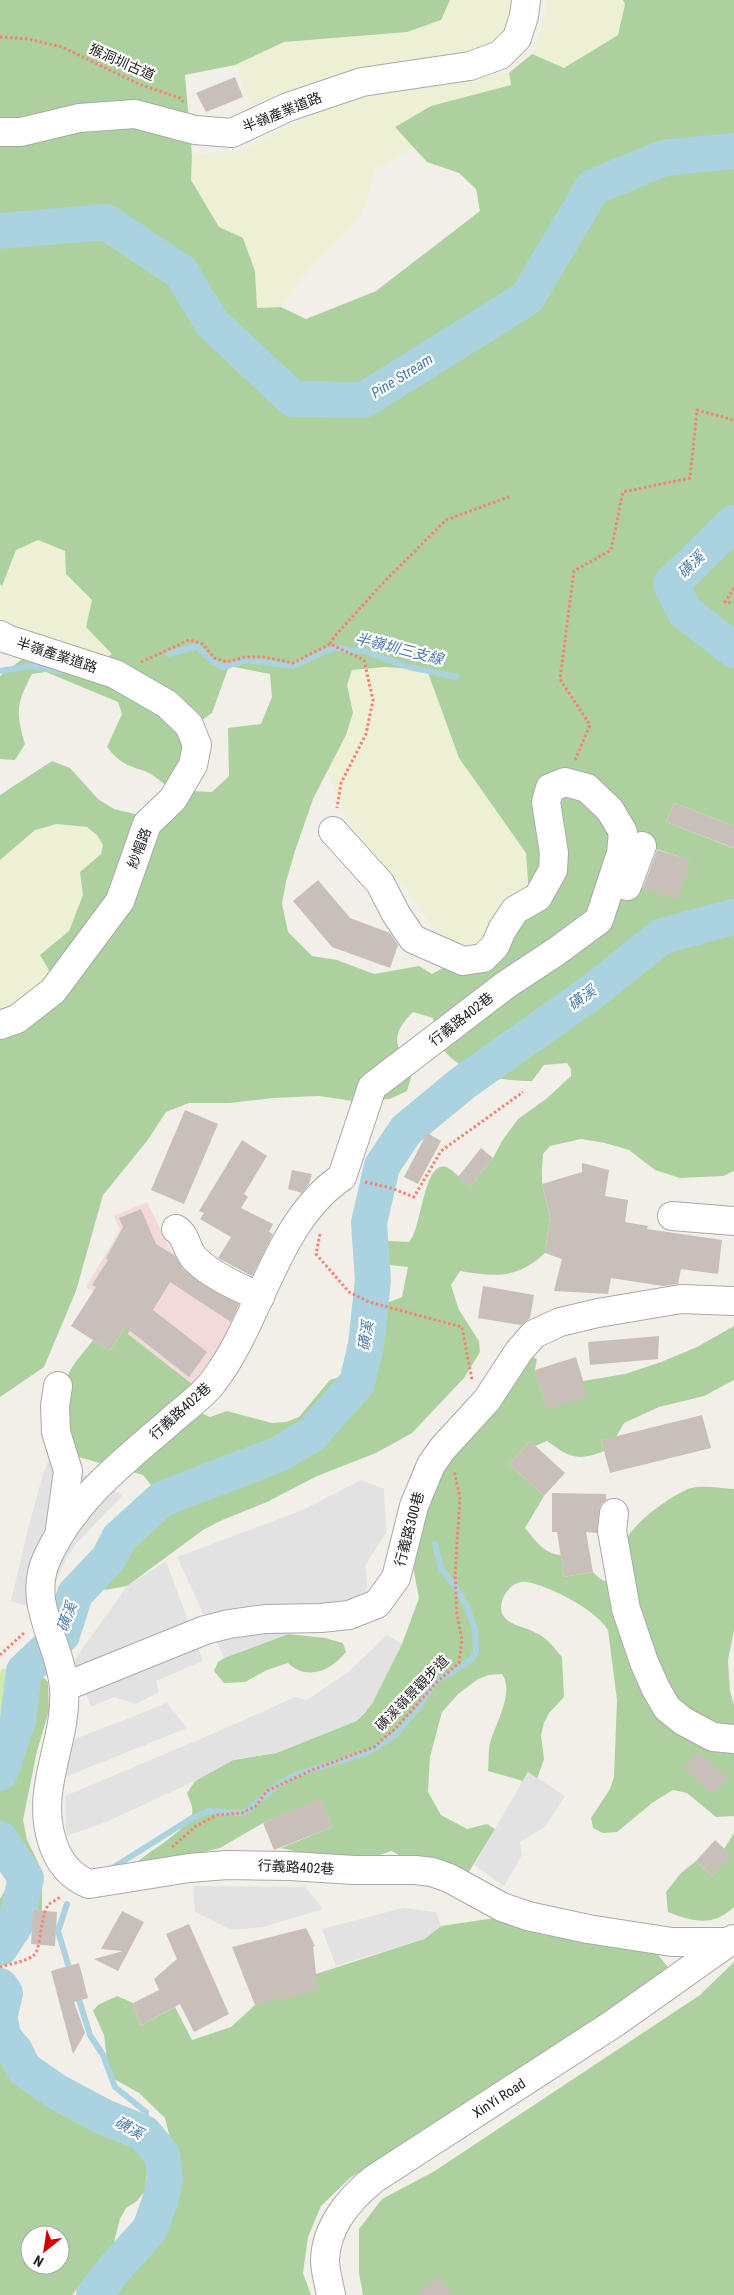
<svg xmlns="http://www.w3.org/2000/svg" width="734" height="2295" viewBox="0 0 734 2295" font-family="'Roboto Condensed','Noto Sans TC',sans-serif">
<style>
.commercial{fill:#f2dad9}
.farmland{fill:#eef0d5}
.grass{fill:#cdebb0}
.forest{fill:#add19e;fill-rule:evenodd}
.parking{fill:#e2e2e2}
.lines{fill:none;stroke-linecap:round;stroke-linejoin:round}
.stream{stroke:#aad3df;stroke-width:6}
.river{stroke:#aad3df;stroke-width:36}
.building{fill:#c7bfb8}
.minor-casing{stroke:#a9a9a9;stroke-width:30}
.path{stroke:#fa8072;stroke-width:3;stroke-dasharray:2.5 2.5;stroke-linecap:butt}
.minor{stroke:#fff;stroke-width:28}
.labels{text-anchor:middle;stroke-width:4.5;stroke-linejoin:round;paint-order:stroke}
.street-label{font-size:14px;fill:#222;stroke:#fff}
.water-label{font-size:15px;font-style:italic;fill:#4a7aab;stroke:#fff}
</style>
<rect width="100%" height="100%" fill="#f2efe9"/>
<path class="commercial" d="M 147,1202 L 171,1251 L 251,1298 L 236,1327 L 192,1384 L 128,1334 L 136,1319 L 86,1287 L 120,1230 L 114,1216 Z"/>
<path class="farmland" d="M 450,0 L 519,0 L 515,28 L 491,48 L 317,83 L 252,107 L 235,65 L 284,42 L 342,37 L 441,20 Z
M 546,0 L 623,0 L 625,3 L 618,35 L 564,68 L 532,54 L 545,16 Z
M 509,73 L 511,85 L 431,106 L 396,127 L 413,147 L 376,170 L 361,217 L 298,282 L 281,307 L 257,309 L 255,271 L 243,238 L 219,227 L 191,180 L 192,156 L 240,151 L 290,125 L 346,99 Z
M 38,540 L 65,551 L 66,574 L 92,600 L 87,627 L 113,654 L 101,661 L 58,646 L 0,619 L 0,584 L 2,585 L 16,550 Z
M 385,667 L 427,670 L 459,758 L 526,853 L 530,910 L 508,947 L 489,960 L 447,946 L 403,886 L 373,856 L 346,816 L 330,780 L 328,772 L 353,713 L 347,685 L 352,670 Z
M 57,824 L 87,827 L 97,835 L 103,845 L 101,854 L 80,872 L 83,895 L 69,931 L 40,955 L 56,982 L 0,1014 L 0,860 L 35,830 Z"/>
<path class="grass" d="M 2,1669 L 9,1669 C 10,1695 14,1726 0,1749 L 0,1672 Z"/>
<path class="forest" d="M 0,0 L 450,0 L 441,20 L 407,32 L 284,42 L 235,65 L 185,75 L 192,156 L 191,180 L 219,227 L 243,238 L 255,271 L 257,308 L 281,307 L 306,319 L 376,291 L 480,211 L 476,189 L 459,173 L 427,162 L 395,127 L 431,106 L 511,85 L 509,73 L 532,54 L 564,68 L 618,35 L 625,4 L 623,0 L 734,0 L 734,826 L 674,803 L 666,822 L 733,848 L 734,846 L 734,1171 L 723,1176 L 680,1178 L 655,1170 L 629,1150 L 605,1143 L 581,1139 L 550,1146 L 543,1154 L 542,1168 L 542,1184 L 550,1216 L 545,1253 C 517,1279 496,1277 460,1271 L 451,1285 L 459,1310 L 479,1341 L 480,1352 L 464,1378 L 412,1433 L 376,1453 L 317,1476 L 267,1502 L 220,1521 L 203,1530 L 127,1586 L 105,1590 L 95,1578 L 131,1512 L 152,1490 L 151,1485 L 143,1475 L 75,1456 C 70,1440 62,1388 68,1375 C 73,1363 85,1351 93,1340 L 110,1351 L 129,1321 L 134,1323 L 128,1334 L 192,1384 L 201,1413 L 210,1417 L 227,1411 L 272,1423 L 286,1422 L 299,1417 L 330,1380 L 349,1374 L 361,1331 L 369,1317 L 377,1307 L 402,1297 L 408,1267 L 371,1263 C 366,1255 363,1248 369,1240 L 409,1242 C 422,1230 423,1160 446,1167 C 454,1170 463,1182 470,1187 L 493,1158 L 502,1141 L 518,1119 L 546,1099 L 571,1076 L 571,1069 L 567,1063 L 544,1065 L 532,1081 C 500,1081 462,1075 441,1047 C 435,1040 434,1027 433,1018 L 413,1012 C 389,1036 395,1047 413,1071 L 407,1091 L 390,1099 L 353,1101 L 319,1096 L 273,1098 L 229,1103 L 189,1103 L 166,1112 L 147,1141 L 103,1195 L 76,1291 L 44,1367 L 0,1397 L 0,1032 L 56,982 L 40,955 L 69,931 L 83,895 L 80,872 L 101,854 L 103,845 L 97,835 L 87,827 L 57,824 L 35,830 L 0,860 L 0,795 L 52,761 L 70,768 L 98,799 L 114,809 L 135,814 L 146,814 L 167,786 C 161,782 154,775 147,772 C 128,765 121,765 107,747 L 122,714 L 118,702 L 46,672 L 32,674 C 17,703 15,711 25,744 L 15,760 L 0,759 L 0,676 L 25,657 L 104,678 L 182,727 L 189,791 L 212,792 L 229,776 L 228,728 L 261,724 L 272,697 L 270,674 L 229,666 L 212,713 L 198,723 L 101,661 L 112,654 L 86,627 L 92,600 L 66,574 L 65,551 L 38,540 L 16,550 L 2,586 L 0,584 ZM 385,667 L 427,670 L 459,758 L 526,853 L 530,910 L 508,947 L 448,965 L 432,974 L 419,966 L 374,974 L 337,960 L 312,956 L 288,932 L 282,904 L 286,882 L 295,851 L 313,799 L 346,735 L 353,713 L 347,685 L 352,670 ZM 653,848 L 690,860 L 678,899 L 641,887 Z
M 734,1326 L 734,1380 L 704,1396 L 659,1407 L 624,1423 L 616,1437 L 601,1440 L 604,1451 C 577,1462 569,1457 547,1441 L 535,1446 L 530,1441 L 509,1464 L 544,1496 L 525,1528 C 535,1540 544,1554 561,1555 L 564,1577 L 593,1572 C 605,1586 616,1584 633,1582 L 635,1577 C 630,1566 623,1557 625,1544 C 628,1526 674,1493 691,1488 C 704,1485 721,1488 734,1489 L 734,1630 L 728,1660 L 730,1691 L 734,1705 L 734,1816 L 716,1817 L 687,1793 L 673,1790 L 652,1803 L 617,1832 L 603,1833 L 593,1828 L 591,1818 L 610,1789 L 614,1777 L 617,1700 L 608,1630 C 596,1610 550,1586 527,1582 C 516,1580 507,1589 503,1598 C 493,1626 524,1624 540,1635 C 549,1640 555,1649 562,1657 L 564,1697 L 549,1713 L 544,1723 L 541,1735 L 544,1759 L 537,1779 L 528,1772 L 523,1781 L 488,1771 C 489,1762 488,1751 490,1743 C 495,1725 515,1692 502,1674 L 489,1675 L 478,1679 L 458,1694 L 442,1712 L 430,1757 L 428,1792 L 441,1815 L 467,1829 L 487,1824 L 495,1829 L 467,1875 L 413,1863 L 392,1851 L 365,1859 L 311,1855 L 281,1848 L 332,1827 L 320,1799 L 263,1823 L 220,1848 L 175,1859 L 134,1865 C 150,1850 182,1834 191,1816 C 195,1809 189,1799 187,1793 L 195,1781 L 233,1760 L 276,1753 L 356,1721 L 365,1713 L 402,1644 L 419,1598 L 412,1562 L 426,1491 L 527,1354 L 537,1359 L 535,1370 L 547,1408 L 583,1381 L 625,1374 L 661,1362 L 697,1347 Z
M 288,1634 L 325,1638 L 343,1643 L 346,1652 C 331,1671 307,1681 288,1663 L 267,1670 L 245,1682 L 224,1683 L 214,1671 L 218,1662 L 224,1658 Z
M 43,1677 L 48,1682 L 49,1711 L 37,1751 L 23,1820 L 27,1840 L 38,1862 L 42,1877 L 42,1911 L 33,1910 L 28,1939 L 17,1948 L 6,1947 L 0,1941 L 0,1899 L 7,1887 L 8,1866 L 0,1850 L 0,1749 L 22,1713 L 31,1685 L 37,1678 Z
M 734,1833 L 734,1907 C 713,1927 693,1922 668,1912 L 666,1892 L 681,1873 L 696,1861 L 712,1876 L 731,1856 L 724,1849 Z
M 495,1918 L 656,1952 L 670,1970 L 401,2147 L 351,2177 L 321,2206 L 308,2237 L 303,2273 L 311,2295 L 114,2295 L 141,2260 L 168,2217 L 174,2154 L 165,2118 L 139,2093 L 109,2076 L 104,2035 L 93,2011 L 98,2005 L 117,1996 L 133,2003 L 140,2026 L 175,2007 L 192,2040 L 231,2027 L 255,2005 L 316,1974 L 424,1939 L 441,1926 Z
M 734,1962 L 734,2295 L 363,2295 L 359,2273 L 359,2229 L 382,2199 L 433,2172 L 700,1995 Z
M 0,2022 L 4,2027 L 14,2062 L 22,2079 L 87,2114 L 127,2132 L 143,2142 L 148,2162 L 145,2191 L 137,2201 L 126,2208 L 120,2219 L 109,2262 L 100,2272 L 83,2281 L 72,2295 L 0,2295 ZM 30,2235 L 60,2235 L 60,2265 L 30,2265 Z"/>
<path class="parking" d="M 50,1458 L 123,1495 L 76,1544 L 66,1559 L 43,1611 L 11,1601 L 28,1529 L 43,1474 Z
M 361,1480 L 384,1489 L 386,1533 L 365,1566 L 369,1604 L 224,1658 L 177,1557 L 303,1510 Z
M 166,1561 L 203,1661 L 156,1681 L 159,1692 L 136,1704 L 114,1697 L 91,1707 L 73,1662 L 127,1586 Z
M 387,1635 L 402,1644 L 372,1704 L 356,1721 L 276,1753 L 233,1760 L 195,1781 L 106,1822 L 66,1836 L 65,1796 L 217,1732 L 295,1697 L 307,1700 L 347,1673 Z
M 167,1703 L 187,1728 L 55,1781 L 70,1741 Z
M 528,1772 L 565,1796 L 545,1827 L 520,1842 L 522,1855 L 504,1886 L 474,1865 Z
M 193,1886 L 305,1887 L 323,1909 L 263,1927 L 231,1930 L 195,1912 Z
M 403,1908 L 436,1912 L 441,1926 L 424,1939 L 336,1966 L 322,1929 Z"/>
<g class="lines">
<path class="stream" d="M 168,654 L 197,646 L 212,661 L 223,667 L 247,660 L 293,666 L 331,649 L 339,648 L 352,651 L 360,650 L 409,667 L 457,677
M 0,671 L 30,666 L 60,671
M 111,1869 L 192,1818 L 209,1811 L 240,1813 L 249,1810 L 276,1786 L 295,1775 L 369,1752 L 395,1735 L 417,1709 L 434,1683 L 471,1660 L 476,1652 L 475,1629 L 467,1607 L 455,1586 L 441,1568 L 435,1544
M 67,1904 L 58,1931 L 71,1974
M 77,1993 L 90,2035 L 103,2055 L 115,2087 L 146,2112 L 144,2133"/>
<path class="river" d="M 0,231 L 106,222 L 181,272 L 212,323 L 293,399 L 364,400 L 527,298 L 593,187 L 664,158 L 734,151
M 734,523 L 671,584 L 685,612 L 734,650
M 0,1773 L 18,1720 L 24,1671 L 62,1635 L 75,1594 L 109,1558 L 119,1538 L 162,1499 L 279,1454 L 311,1435 L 357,1383 L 366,1345 L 373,1280 L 369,1223 L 382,1166 L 406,1130 L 463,1083 L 592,992 L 662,936 L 734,917
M 0,1839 L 26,1878 L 15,1925 L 0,1948
M 0,1986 L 5,1993 L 0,2014
M 0,2021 L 4,2038 L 15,2051 L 24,2069 L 57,2092 L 104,2117 L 144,2133 L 162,2155 L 165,2178 L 161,2198 L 150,2229 L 116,2267 L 94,2295"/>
</g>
<path class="building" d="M 235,77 L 243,97 L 206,112 L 196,93 Z
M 674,803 L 734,826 L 734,848 L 666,822 Z
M 657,850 L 691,860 L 678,900 L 643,888 Z
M 318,880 L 350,918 L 390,933 L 398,945 L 390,968 L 332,947 L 293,901 Z
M 185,1110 L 218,1124 L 184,1204 L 151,1190 Z
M 427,1133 L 441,1141 L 418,1184 L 404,1177 Z
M 242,1140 L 267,1156 L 244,1194 L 248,1197 L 241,1208 L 273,1224 L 269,1232 L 273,1234 L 252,1276 L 218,1258 L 231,1237 L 200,1219 L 204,1213 L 199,1211 Z
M 481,1148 L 493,1158 L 470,1187 L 458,1177 Z
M 582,1163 L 609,1170 L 605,1196 L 628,1200 L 625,1222 L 648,1226 L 647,1229 L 722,1240 L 718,1274 L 681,1269 L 678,1284 L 663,1286 L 611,1278 L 608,1294 L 554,1291 L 562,1259 L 545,1253 L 550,1216 L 542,1184 L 582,1172 Z
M 292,1170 L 312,1174 L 309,1184 L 302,1193 L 288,1189 Z
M 141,1209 L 156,1244 L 175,1256 L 183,1269 L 200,1283 L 239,1304 L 231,1322 L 170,1282 L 153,1310 L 207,1352 L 189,1377 L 125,1327 L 110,1351 L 71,1326 L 96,1287 L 92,1285 L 108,1260 L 106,1258 L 123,1227 L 119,1218 Z
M 483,1286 L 534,1295 L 530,1318 L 521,1325 L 478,1318 Z
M 659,1336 L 658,1359 L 590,1365 L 588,1342 Z
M 576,1357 L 588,1397 L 547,1409 L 535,1370 Z
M 702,1415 L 711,1448 L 610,1473 L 601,1440 Z
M 530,1441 L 565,1473 L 544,1496 L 509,1464 Z
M 552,1493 L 606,1494 L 606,1500 L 601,1504 L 599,1511 L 597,1533 L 586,1532 L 593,1572 L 564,1577 L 557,1532 L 552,1532 Z
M 698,1751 L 728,1778 L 713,1794 L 683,1768 Z
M 320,1798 L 332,1827 L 274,1850 L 263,1823 Z
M 715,1840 L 732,1856 L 712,1876 L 696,1861 Z
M 33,1910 L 57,1912 L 55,1946 L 31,1944 Z
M 122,1911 L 144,1922 L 118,1971 L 94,1959 L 123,1951 L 101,1949 Z
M 189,1924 L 229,2014 L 194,2032 L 180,2004 L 140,2026 L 133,2003 L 159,1990 L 154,1979 L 177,1959 L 166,1934 Z
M 306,1928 L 315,1946 L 313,1947 L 318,1991 L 255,2005 L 232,1947 Z
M 79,1963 L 88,1998 L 74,2002 L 85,2033 L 73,2054 L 51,1971 Z
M 438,2276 L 454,2295 L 416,2295 Z"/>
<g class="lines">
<g class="minor-casing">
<g id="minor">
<path d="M 0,132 L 21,132 L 79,118 L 135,114 L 195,130 L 232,133 L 288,107 L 362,82 L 470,66 L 500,55 L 517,38 L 524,16 L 526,0"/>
<path d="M 0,635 L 7,639 L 115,674 L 167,704 L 189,725 L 197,745 L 193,765 L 173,799 L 147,824 L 120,901 L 53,991 L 17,1019 L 0,1025"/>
<path d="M 333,831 L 380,883 L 396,914 L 413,939 L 463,961 L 483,958 L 495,946 L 502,930 L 515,910 L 538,897 L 553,870 L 554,853 L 546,802 L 550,788 L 565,782 L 587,788 L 610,810 L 623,832 L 621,853 L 599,920 L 557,951 L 507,984 L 372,1087 L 342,1177 C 275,1222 261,1320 213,1382 C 203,1396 186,1407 173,1419 C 124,1462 75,1497 47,1558 C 26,1604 61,1643 64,1688 C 68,1741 35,1787 52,1841 C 58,1861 69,1876 89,1884 L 189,1868 L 227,1865 L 290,1866 L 354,1870 L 415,1870 L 432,1872 L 449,1878 L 502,1907 L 528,1916 L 588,1929 L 672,1942 L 731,1942"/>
<path d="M 627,886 L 642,846"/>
<path d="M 672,1216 L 734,1221"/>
<path d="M 176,1229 C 187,1236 186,1250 195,1259 C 212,1276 238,1287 260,1297"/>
<path d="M 58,1386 L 55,1406 L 56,1432 L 68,1471 L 60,1529"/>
<path d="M 614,1513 L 612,1531 L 626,1609 L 644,1662 L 656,1689 L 667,1708 L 683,1721 L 713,1737 L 734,1739"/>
<path d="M 64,1687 L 205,1630 L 229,1624 L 265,1619 L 321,1618 L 349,1615 L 377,1604 L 396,1578 L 414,1506 L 431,1465 L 443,1448 L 487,1400 L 519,1351 L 534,1334 L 560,1322 L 598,1313 L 681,1299 L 734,1301"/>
<path id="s1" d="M 331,2295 C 329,2284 325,2271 325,2260 C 326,2227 349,2199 374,2179 L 613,2024 L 733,1939"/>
</g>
</g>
<path class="path" d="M 0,37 L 28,39 L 62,47 L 139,84 L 180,98 L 183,102
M 734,588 L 725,602 L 734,603
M 330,644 L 334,637 L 381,585 L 446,520 L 511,496
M 141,662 L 189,640 L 203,644 L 214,658 L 227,662 L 245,657 L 264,657 L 293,663 L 330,644 L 364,660 L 373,700 L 366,734 L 341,783 L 337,808
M 575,760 L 590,725 L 560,679 L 574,571 L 611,550 L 623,492 L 690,478 L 697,410 L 734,420
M 365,1182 L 391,1188 L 414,1197 L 441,1151 L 523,1092
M 320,1234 L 316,1254 L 349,1292 L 369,1302 L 462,1327 L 472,1380
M 0,1655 L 25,1632
M 172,1847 L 196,1826 L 217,1815 L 242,1813 L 256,1806 L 267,1791 L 312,1770 L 374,1747 L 396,1728 L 437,1682 L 459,1663 L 462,1640 L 457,1614 L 455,1575 L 460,1497 L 454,1471
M 0,1967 C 9,1964 26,1962 34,1955 C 41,1949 40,1920 47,1907 C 50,1901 58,1901 61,1895"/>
<use href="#minor" class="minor"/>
</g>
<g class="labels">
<g class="street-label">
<text transform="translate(122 62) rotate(24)" y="5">猴洞圳古道</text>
<text transform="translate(282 112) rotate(-22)" y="5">半嶺產業道路</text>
<text transform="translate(57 655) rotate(18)" y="5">半嶺產業道路</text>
<text transform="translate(139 848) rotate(-69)" y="5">紗帽路</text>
<text transform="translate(461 1019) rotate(-38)" y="5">行義路402巷</text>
<text transform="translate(180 1411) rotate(-42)" y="5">行義路402巷</text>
<text transform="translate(409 1529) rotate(-75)" y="5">行義路300巷</text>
<text transform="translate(412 1693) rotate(-46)" y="5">磺溪嶺景觀步道</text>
<text transform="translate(296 1867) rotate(3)" y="5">行義路402巷</text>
<text dy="5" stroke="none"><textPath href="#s1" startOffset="282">XinYi Road</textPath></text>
</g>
<g class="water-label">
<text transform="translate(402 376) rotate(-32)" y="5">Pine Stream</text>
<text transform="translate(691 565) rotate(-44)" y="5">磺溪</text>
<text transform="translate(399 649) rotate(14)" y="5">半嶺圳三支線</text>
<text transform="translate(582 998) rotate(-36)" y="5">磺溪</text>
<text transform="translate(366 1336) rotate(-82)" y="5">磺溪</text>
<text transform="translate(67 1617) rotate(-70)" y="5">磺溪</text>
<text transform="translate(129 2128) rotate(29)" y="5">磺溪</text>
</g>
</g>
<g transform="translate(45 2250) rotate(210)"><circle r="24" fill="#ffffff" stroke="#a7a7a7"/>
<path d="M0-4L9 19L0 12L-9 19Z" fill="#d40000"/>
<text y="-8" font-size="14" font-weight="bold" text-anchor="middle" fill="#222222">N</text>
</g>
</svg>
